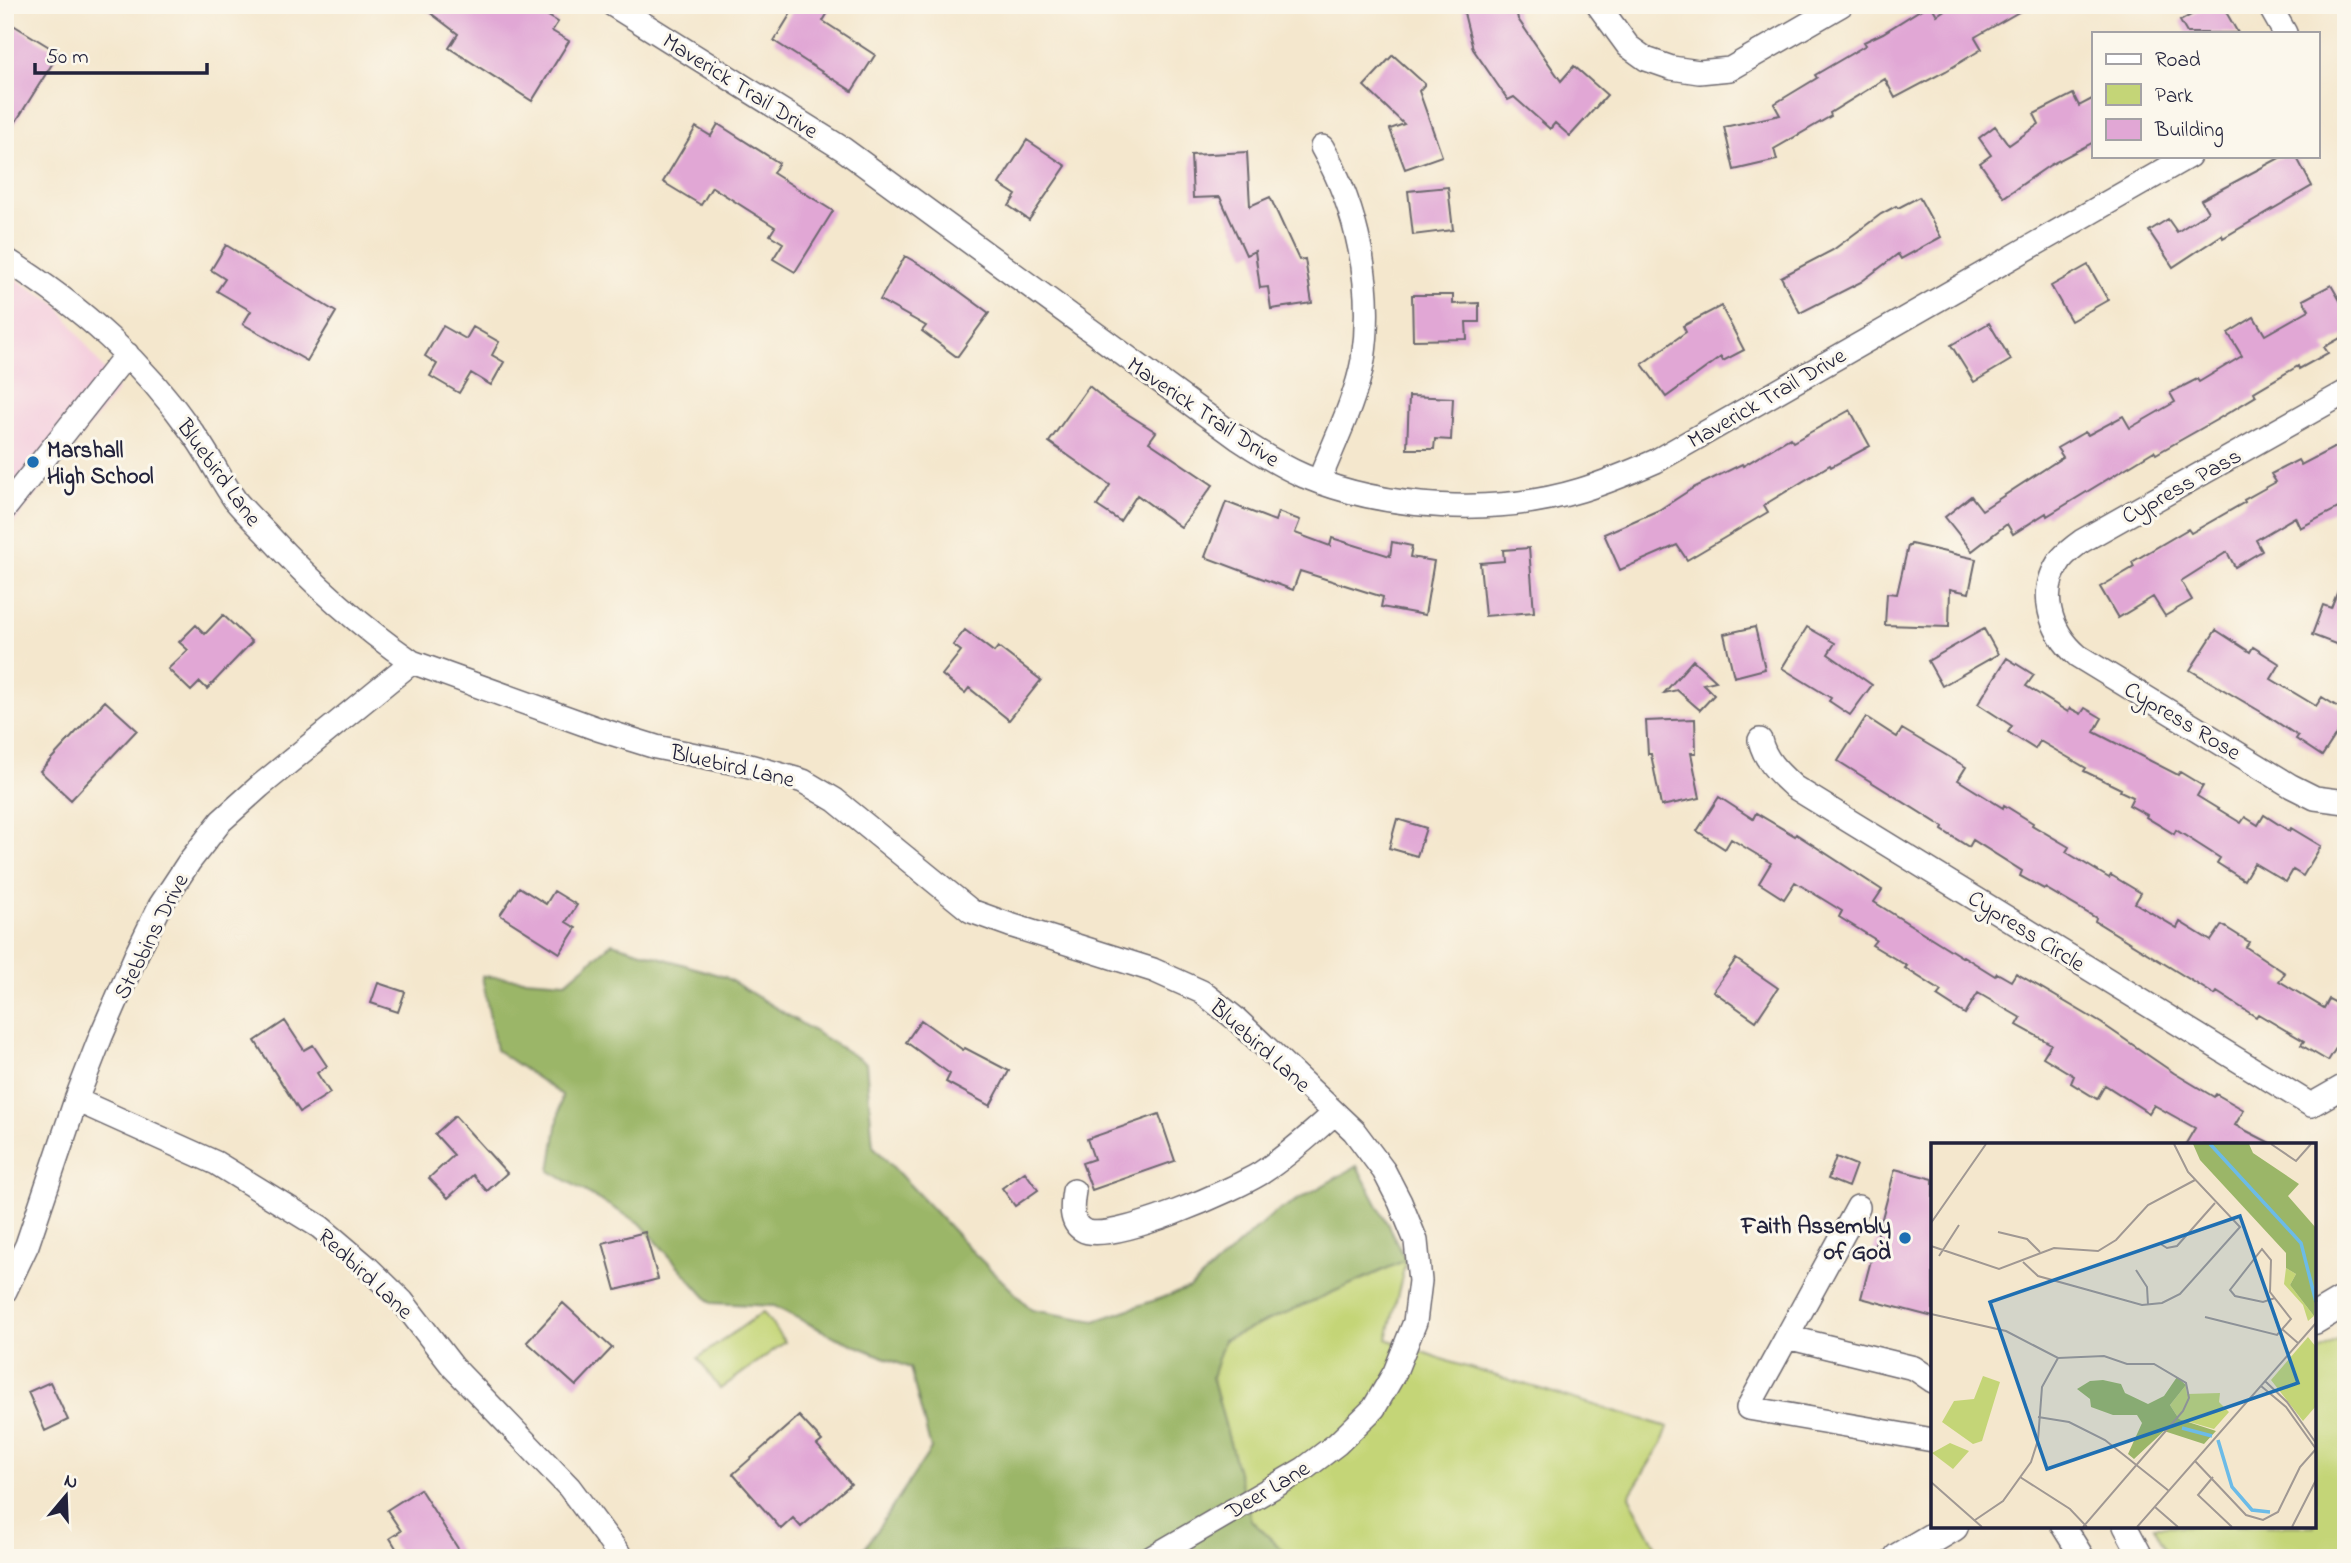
<svg xmlns="http://www.w3.org/2000/svg" width="2351" height="1563" viewBox="0 0 2351 1563" font-family="'Indie Flower',sans-serif">
<style>
.built{fill:#f4cfde}
.green{fill:#c4d577;stroke:#737c59;stroke-width:2}
.forest{fill:#9bb668;stroke:#5e6c52;stroke-width:2}
.building{fill:#e1a7d5}
.lines{fill:none;stroke-linecap:round;stroke-linejoin:round}
.minor-casing{stroke:#6c676e;stroke-width:26}
.major-casing{stroke:#6c676e;stroke-width:33}
.minor{stroke:#fff;stroke-width:23}
.major{stroke:#fff;stroke-width:30}
.poi-dot{fill:#1f6fb2;stroke:#fbf7ec;stroke-width:2.5}
.labels{text-anchor:middle;stroke-width:6;stroke-linejoin:round;paint-order:stroke}
.street-label{font-size:23px;fill:#22223b;stroke:#fbf7ec}
.poi-label{font-size:23px;font-weight:bold;fill:#22223b;stroke:#fbf7ec;text-anchor:start}
.inset-river{fill:none;stroke:#6cbbe7;stroke-width:3.5}
.inset-road{fill:none;stroke:#a09893;stroke-width:2}
.view{fill:#1f6fb2;fill-opacity:0.15;stroke:#1f6fb2;stroke-width:3.5}
.inset-edge{fill:none;stroke:#22223b;stroke-width:3.5}
</style>
<rect width="100%" height="100%" fill="#fbf7ec"/>
<filter id="ink" filterUnits="userSpaceOnUse"><feTurbulence type="fractalNoise" baseFrequency=".0143" numOctaves="2"/><feDisplacementMap in="SourceGraphic" scale="14" xChannelSelector="R" yChannelSelector="G"/><feConvolveMatrix kernelMatrix="1 2 1 2 8 2 1 2 1" color-interpolation-filters="sRGB"/></filter>
<filter id="wash" filterUnits="userSpaceOnUse"><feTurbulence type="fractalNoise" baseFrequency=".00686" numOctaves="4" result="noise"/><feDisplacementMap in="SourceGraphic" scale="28" xChannelSelector="R" yChannelSelector="G"/><feGaussianBlur stdDeviation="1.57" result="paint"/><feColorMatrix in="noise" values="0 0 0 0 0 0 0 0 0 0 0 0 0 0 0 0 0 1.4 0 .05"/><feComposite in="paint" operator="in"/></filter>
<g filter="url(#wash)">
<rect width="100%" height="100%" fill="#f4e7cd"/>
<path class="built" d="M 5,273 L 58,305 L 118,390 L 5,535 Z"/>
<path class="green" d="M 1406,1260 L 1387,1339 L 1453,1363 L 1668,1427 L 1662,1443 L 1629,1496 L 1662,1558 L 1291,1558 L 1251,1521 L 1212,1377 L 1224,1340 Z
M 763,1312 L 785,1342 L 720,1389 L 698,1358 Z
M 2346,1336 L 2346,1558 L 2170,1558 L 2154,1526 L 2314,1526 L 2314,1354 Z"/>
<path class="forest" d="M 612,943 L 725,977 L 866,1063 L 873,1146 L 975,1254 L 1032,1310 L 1095,1321 L 1190,1288 L 1273,1214 L 1357,1166 L 1406,1260 L 1224,1340 L 1212,1377 L 1251,1520 L 1291,1558 L 852,1558 L 867,1545 L 931,1449 L 910,1368 L 835,1337 L 774,1306 L 711,1303 L 641,1224 L 550,1171 L 562,1095 L 496,1050 L 482,976 L 566,982 Z"/>
<g id="blocks">
<path class="building" d="M 420,5 L 530,5 L 558,22 L 552,31 L 569,41 L 532,101 L 449,48 L 458,34 Z
M 796,5 L 820,5 L 829,11 L 823,21 L 875,55 L 852,91 L 774,41 Z
M 1462,5 L 1515,5 L 1518,19 L 1561,81 L 1574,66 L 1607,95 L 1570,136 L 1555,123 L 1550,129 L 1514,97 L 1508,100 L 1473,49 Z
M 1928,5 L 1931,5 L 1937,15 L 1952,5 L 2031,5 L 1975,37 L 1982,49 L 1946,71 L 1895,98 L 1885,79 L 1830,113 L 1831,116 L 1774,149 L 1777,160 L 1734,170 L 1724,127 L 1780,115 L 1774,104 L 1817,78 L 1815,75 L 1866,45 L 1864,42 L 1883,33 Z
M 2209,5 L 2222,5 L 2238,33 L 2187,33 L 2180,21 Z
M 5,20 L 59,53 L 5,139 Z
M 1393,55 L 1425,84 L 1419,91 L 1442,156 L 1405,169 L 1390,129 L 1404,124 L 1364,86 Z
M 2073,94 L 2079,106 L 2094,98 L 2094,142 L 2050,165 L 2004,197 L 1980,163 L 1991,155 L 1979,138 L 1995,126 L 2009,145 L 2039,124 L 2034,114 Z
M 718,124 L 779,163 L 773,173 L 833,211 L 795,272 L 773,259 L 783,243 L 770,235 L 775,227 L 712,187 L 701,205 L 663,182 L 696,127 L 711,136 Z
M 1027,140 L 1066,166 L 1029,220 L 1009,206 L 1016,195 L 999,184 Z
M 1247,152 L 1250,206 L 1270,197 L 1299,260 L 1305,259 L 1312,303 L 1271,309 L 1268,287 L 1260,288 L 1255,251 L 1246,255 L 1220,197 L 1193,198 L 1191,155 Z
M 2283,156 L 2296,156 L 2312,186 L 2223,238 L 2222,235 L 2173,267 L 2149,231 L 2168,219 L 2177,232 L 2208,212 L 2201,200 Z
M 1448,187 L 1453,230 L 1413,235 L 1408,191 Z
M 1919,197 L 1941,237 L 1901,259 L 1898,254 L 1861,282 L 1800,313 L 1781,277 L 1833,250 L 1881,214 L 1896,206 L 1898,208 Z
M 226,245 L 336,312 L 307,361 L 243,324 L 251,311 L 217,291 L 225,279 L 211,270 Z
M 905,256 L 933,272 L 989,313 L 957,357 L 922,331 L 926,326 L 880,300 Z
M 2088,265 L 2108,300 L 2071,321 L 2051,286 Z
M 2331,285 L 2346,311 L 2346,335 L 2324,347 L 2328,353 L 2299,369 L 2298,366 L 2254,392 L 2256,396 L 2218,419 L 2156,454 L 2154,451 L 2047,516 L 2046,513 L 2013,534 L 2007,524 L 1972,551 L 1945,517 L 1971,496 L 1982,510 L 2063,457 L 2057,448 L 2085,432 L 2088,435 L 2123,416 L 2130,428 L 2175,402 L 2170,393 L 2197,379 L 2199,382 L 2242,356 L 2228,333 L 2254,317 L 2265,335 L 2309,310 L 2303,300 Z
M 1412,295 L 1453,295 L 1453,304 L 1479,303 L 1479,322 L 1466,322 L 1467,339 L 1413,340 Z
M 1721,306 L 1744,350 L 1723,361 L 1721,357 L 1666,397 L 1642,364 L 1686,332 L 1683,326 Z
M 1989,323 L 2011,360 L 1974,382 L 1951,345 Z
M 443,326 L 466,339 L 473,327 L 499,342 L 492,355 L 504,362 L 491,385 L 471,373 L 459,393 L 430,376 L 437,364 L 425,356 Z
M 1089,386 L 1107,401 L 1156,432 L 1149,442 L 1213,485 L 1181,527 L 1137,495 L 1120,521 L 1097,506 L 1110,485 L 1049,442 Z
M 1409,396 L 1453,398 L 1451,440 L 1435,439 L 1434,449 L 1407,449 Z
M 1850,410 L 1870,446 L 1831,467 L 1830,465 L 1764,505 L 1768,512 L 1687,560 L 1677,545 L 1620,570 L 1604,534 L 1659,510 L 1693,488 L 1742,464 L 1743,466 L 1790,438 L 1793,442 Z
M 2339,445 L 2346,457 L 2346,504 L 2300,528 L 2295,517 L 2256,540 L 2262,551 L 2235,567 L 2227,552 L 2181,581 L 2192,600 L 2165,616 L 2153,597 L 2118,618 L 2100,587 L 2134,567 L 2132,562 L 2188,529 L 2191,533 L 2245,502 L 2244,500 L 2276,482 L 2271,474 L 2298,460 L 2301,465 Z
M 1226,502 L 1275,521 L 1278,512 L 1300,520 L 1295,533 L 1330,546 L 1332,538 L 1390,556 L 1392,542 L 1412,546 L 1410,557 L 1434,561 L 1425,615 L 1381,607 L 1383,597 L 1300,571 L 1293,590 L 1205,557 Z
M 1911,544 L 1976,559 L 1969,593 L 1950,589 L 1949,627 L 1885,625 L 1887,593 L 1897,594 L 1908,546 L 1910,546 Z
M 1529,548 L 1534,612 L 1485,616 L 1480,563 L 1504,561 L 1503,550 Z
M 2345,573 L 2346,573 L 2346,648 L 2312,635 L 2323,605 L 2331,608 Z
M 223,615 L 252,642 L 207,689 L 200,682 L 191,691 L 168,669 L 188,650 L 179,642 L 196,625 L 205,634 Z
M 1755,627 L 1765,669 L 1734,677 L 1724,634 Z
M 1807,627 L 1835,643 L 1828,654 L 1872,685 L 1850,715 L 1829,701 L 1831,698 L 1782,668 Z
M 1984,629 L 1998,654 L 1942,686 L 1928,661 Z
M 965,630 L 994,652 L 998,647 L 1041,680 L 1009,720 L 969,688 L 965,693 L 942,675 L 961,651 L 953,645 Z
M 2216,630 L 2250,652 L 2253,647 L 2280,664 L 2271,679 L 2316,706 L 2322,697 L 2346,712 L 2346,719 L 2322,756 L 2296,739 L 2298,736 L 2263,713 L 2190,670 Z
M 2007,658 L 2034,675 L 2026,686 L 2068,712 L 2070,708 L 2081,714 L 2085,708 L 2102,718 L 2094,732 L 2178,775 L 2180,772 L 2203,786 L 2197,796 L 2241,823 L 2245,817 L 2258,825 L 2264,815 L 2289,831 L 2291,828 L 2321,846 L 2303,876 L 2293,870 L 2286,882 L 2254,863 L 2244,880 L 2217,863 L 2220,858 L 2176,830 L 2174,834 L 2146,817 L 2147,815 L 2129,805 L 2133,797 L 2120,791 L 2121,789 L 2084,771 L 2086,768 L 2040,741 L 2035,749 L 2008,732 L 2012,726 L 1978,704 Z
M 1693,660 L 1716,681 L 1703,684 L 1714,695 L 1700,710 L 1677,690 L 1664,693 Z
M 105,701 L 137,730 L 71,800 L 40,771 Z
M 1866,717 L 1897,737 L 1902,729 L 1966,767 L 1958,780 L 2003,808 L 2004,805 L 2033,823 L 2032,825 L 2069,847 L 2066,852 L 2109,878 L 2111,875 L 2141,893 L 2135,903 L 2177,928 L 2180,922 L 2211,941 L 2222,925 L 2249,942 L 2246,947 L 2285,973 L 2279,981 L 2324,1008 L 2329,999 L 2346,1008 L 2346,1032 L 2328,1061 L 2301,1045 L 2304,1041 L 2258,1014 L 2256,1017 L 2217,992 L 2215,995 L 2095,921 L 2096,918 L 2045,888 L 2044,889 L 2020,876 L 2022,871 L 1973,840 L 1969,847 L 1942,830 L 1943,827 L 1838,761 Z
M 1695,719 L 1696,753 L 1691,753 L 1700,798 L 1661,806 L 1651,754 L 1648,754 L 1646,721 Z
M 1719,797 L 1753,819 L 1756,813 L 1795,836 L 1796,834 L 1882,890 L 1874,902 L 1962,957 L 1963,956 L 1995,976 L 1997,973 L 2011,981 L 2016,973 L 2101,1023 L 2174,1073 L 2214,1097 L 2216,1094 L 2244,1110 L 2235,1125 L 2274,1145 L 2185,1145 L 2195,1128 L 2154,1105 L 2149,1113 L 2105,1085 L 2097,1099 L 2071,1083 L 2074,1076 L 2043,1057 L 2051,1044 L 2017,1025 L 2021,1018 L 1978,993 L 1965,1014 L 1937,996 L 1941,991 L 1905,968 L 1907,966 L 1872,945 L 1876,940 L 1839,917 L 1842,911 L 1795,882 L 1784,899 L 1759,883 L 1771,863 L 1731,839 L 1725,849 L 1697,831 Z
M 1397,819 L 1426,828 L 1417,856 L 1389,848 Z
M 519,887 L 546,904 L 554,891 L 577,905 L 566,922 L 576,928 L 560,953 L 500,915 Z
M 1736,959 L 1778,988 L 1756,1021 L 1713,991 Z
M 378,983 L 405,992 L 398,1012 L 371,1003 Z
M 921,1020 L 963,1050 L 965,1048 L 1009,1071 L 990,1106 L 946,1082 L 950,1074 L 906,1042 Z
M 285,1021 L 304,1050 L 313,1045 L 327,1066 L 317,1073 L 330,1093 L 300,1112 L 255,1041 Z
M 1159,1114 L 1175,1161 L 1092,1190 L 1082,1163 L 1094,1159 L 1087,1139 Z
M 455,1116 L 507,1173 L 487,1191 L 473,1175 L 448,1198 L 429,1178 L 454,1155 L 435,1134 Z
M 1836,1157 L 1856,1165 L 1848,1187 L 1828,1179 Z
M 1895,1169 L 1933,1179 L 1933,1317 L 1861,1298 Z
M 1025,1172 L 1038,1190 L 1015,1206 L 1002,1188 Z
M 645,1232 L 658,1279 L 616,1290 L 603,1243 Z
M 563,1303 L 612,1348 L 576,1386 L 527,1342 Z
M 50,1382 L 68,1420 L 45,1431 L 28,1392 Z
M 799,1416 L 822,1441 L 817,1445 L 851,1484 L 801,1527 L 793,1518 L 781,1529 L 733,1474 Z
M 420,1489 L 464,1558 L 402,1558 L 390,1538 L 401,1531 L 387,1510 Z"/>
</g>
</g>
<g filter="url(#ink)">
<use href="#blocks" fill-opacity="0" stroke="#6c676e" stroke-width="2"/>
<g class="lines">
<g class="minor-casing">
<path id="minor" d="M 613,5 L 843,149 L 1239,439 C 1260,453 1281,466 1304,476 C 1386,510 1496,516 1581,490 C 1607,482 1631,472 1656,461 L 2189,156
M 1598,5 L 1628,46 L 1646,59 L 1672,68 L 1699,72 L 1730,69 L 1841,5
M 2269,5 L 2285,33
M 5,259 C 82,307 143,362 195,436 C 210,457 221,480 235,500 C 245,512 257,524 268,535 C 311,582 360,626 412,662 L 598,729 L 656,747 L 746,765 L 803,781 L 835,800 L 971,911 L 1010,925 L 1153,970 L 1202,992 L 1236,1019 L 1354,1131 L 1384,1171 L 1400,1202 L 1416,1241 L 1420,1281 L 1415,1322 L 1395,1372 L 1374,1408 L 1337,1444 L 1304,1469 L 1151,1558
M 2346,392 L 2082,541 C 2075,546 2067,552 2061,559 C 2037,592 2050,632 2078,656 L 2291,786 L 2315,798 L 2346,802
M 1319,481 C 1334,443 1356,399 1363,360 C 1374,287 1358,210 1322,147
M 5,508 L 127,354
M 1760,740 C 1765,761 1779,773 1794,787 L 2311,1105 L 2346,1085
M 76,1100 L 216,1163 L 320,1227 L 368,1268 L 402,1301 L 453,1367 L 569,1487 L 622,1558
M 1074,1191 C 1072,1204 1069,1222 1083,1230 C 1108,1246 1239,1188 1264,1171 C 1290,1154 1312,1133 1335,1113
M 1858,1207 L 1748,1408 L 1933,1440
M 5,1291 L 27,1245 L 76,1100 L 101,1036 L 137,953 L 160,906 L 189,862 L 221,821 L 260,786 L 412,662
M 1787,1337 L 1914,1368 L 1933,1381
M 2063,1526 L 2083,1558
M 2125,1526 L 2142,1558"/>
</g>
<g class="major-casing">
<path id="major" d="M 2314,1319 L 2346,1300
M 1899,1558 L 1953,1526"/>
</g>
<use href="#minor" class="minor"/>
<use href="#major" class="major"/>
</g>
</g>
<g class="poi-dot">
<circle cx="33" cy="462" r="7"/>
<circle cx="1905" cy="1238" r="7"/>
</g>
<g class="labels">
<g class="street-label">
<text transform="translate(741 85) rotate(32)" y="8">Maverick Trail Drive</text>
<text transform="translate(1766 397) rotate(-30)" y="8">Maverick Trail Drive</text>
<text transform="translate(1204 411) rotate(34)" y="8">Maverick Trail Drive</text>
<text transform="translate(220 472) rotate(54)" y="8">Bluebird Lane</text>
<text transform="translate(2181 485) rotate(-29)" y="8">Cypress Pass</text>
<text transform="translate(2183 720) rotate(31)" y="8">Cypress Rose</text>
<text transform="translate(733 765) rotate(13)" y="8">Bluebird Lane</text>
<text transform="translate(2027 930) rotate(32)" y="8">Cypress Circle</text>
<text transform="translate(150 936) rotate(-63)" y="8">Stebbins Drive</text>
<text transform="translate(1261 1045) rotate(42)" y="8">Bluebird Lane</text>
<text transform="translate(366 1273) rotate(43)" y="8">Redbird Lane</text>
<text transform="translate(1267 1489) rotate(-31)" y="8">Deer Lane</text>
</g>
<g class="poi-label">
<text x="47" y="457">Marshall<tspan x="47" dy="26">High School</tspan></text>
<text x="1891" y="1233" text-anchor="end">Faith Assembly<tspan x="1891" dy="26">of God</tspan></text>
</g>
</g>
<g transform="translate(1931 1143)">
<rect width="385" height="385" fill="#f4e7cd"/>
<path d="M 355,125 L 365,131 L 359,142 L 383,173 L 377,178 L 372,162 L 353,141 ZM 377,194 L 385,204 L 385,263 L 372,278 L 340,237 ZM 52,233 L 69,239 L 51,298 L 42,301 L 11,279 L 23,258 L 43,256 ZM 255,242 L 256,251 L 289,250 L 288,259 L 298,269 L 283,286 L 248,276 L 239,262 ZM 19,300 L 38,308 L 22,326 L 1,310 Z" fill="#c4d577"/>
<path d="M 262,1 L 318,1 L 322,10 L 368,41 L 357,53 L 385,85 L 383,173 L 359,142 L 365,131 L 355,125 L 355,110 L 269,17 ZM 246,234 L 255,242 L 239,262 L 248,276 L 285,288 L 273,301 L 233,288 L 203,316 L 197,311 L 211,280 L 206,272 L 182,272 L 160,264 L 159,256 L 146,246 L 159,238 L 172,237 L 190,241 L 194,250 L 217,261 L 233,253 Z" fill="#9bb668"/>
<path class="inset-river" d="M 279,1 L 370,100 L 385,159M 251,285 L 281,293M 287,297 L 301,344 L 321,367 L 339,369"/>
<path class="inset-road" d="M 340,1 L 365,18 L 380,1M 0,80 L 55,1M 67,89 L 96,96 L 109,109M 228,100 L 236,105 L 246,103 L 284,60M 0,103 L 68,126 L 123,105 L 167,108 L 185,97 L 217,62 L 264,37M 8,113 L 28,82M 92,119 L 107,133 L 211,162 L 231,160 L 249,151 L 309,84 L 257,29 L 243,1M 205,127 L 216,144 L 217,162M 0,171 L 75,188 L 127,215 L 173,213 L 196,221 L 223,221 L 255,240 L 258,255 L 252,268 L 152,384M 274,174 L 346,192 L 360,176 L 339,149 L 340,117 L 331,106 L 299,147 L 304,153 L 332,159 L 344,155M 351,186 L 367,200M 334,238 L 356,259 L 385,300M 330,243 L 355,264 L 385,306M 107,274 L 138,279 L 174,297 L 238,348M 264,318 L 315,372 L 332,377 L 347,369 L 369,324 L 385,306M 89,334 L 139,366 L 156,384M 282,334 L 267,352 L 301,384M 0,339 L 51,384M 224,364 L 247,384M 44,377 L 72,358 L 100,319 L 107,297 L 111,244 L 127,215M 206,384 L 385,180M 361,384 L 385,337"/>
<path class="view" d="M 309,73 L 367,240 L 116,326 L 59,159 Z"/>
<rect width="385" height="385" class="inset-edge"/>
</g>
<rect width="2351" height="1563" fill="none" stroke="#fbf7ec" stroke-width="28"/>
<rect x="2092" y="32" width="228" height="126" fill="#fbf7ec" stroke="#a4a2a5" stroke-width="2"/>
<rect x="2106" y="54" width="35" height="10" fill="#ffffff" stroke="#a4a2a5" stroke-width="2"/>
<text x="2155" y="66" font-size="21" fill="#22223b">Road</text>
<rect x="2106" y="84" width="35" height="21" fill="#c4d577" stroke="#a4a2a5" stroke-width="2"/>
<text x="2155" y="102" font-size="21" fill="#22223b">Park</text>
<rect x="2106" y="119" width="35" height="21" fill="#e1a7d5" stroke="#a4a2a5" stroke-width="2"/>
<text x="2155" y="136" font-size="21" fill="#22223b">Building</text>
<g transform="translate(66 1496) rotate(19)" stroke="#fbf7ec" stroke-width="5" paint-order="stroke">
<path d="M0-5L12 26L0 18L-12 26Z" fill="#22223b"/>
<text y="-10" font-size="19" font-weight="bold" text-anchor="middle" fill="#22223b">N</text>
</g>
<path d="M35 63v10h172v-10" fill="none" stroke="#22223b" stroke-width="3.5"/>
<text x="46" y="63" font-size="21" fill="#22223b" stroke="#fbf7ec" stroke-width="5" paint-order="stroke">50 m</text>
</svg>
